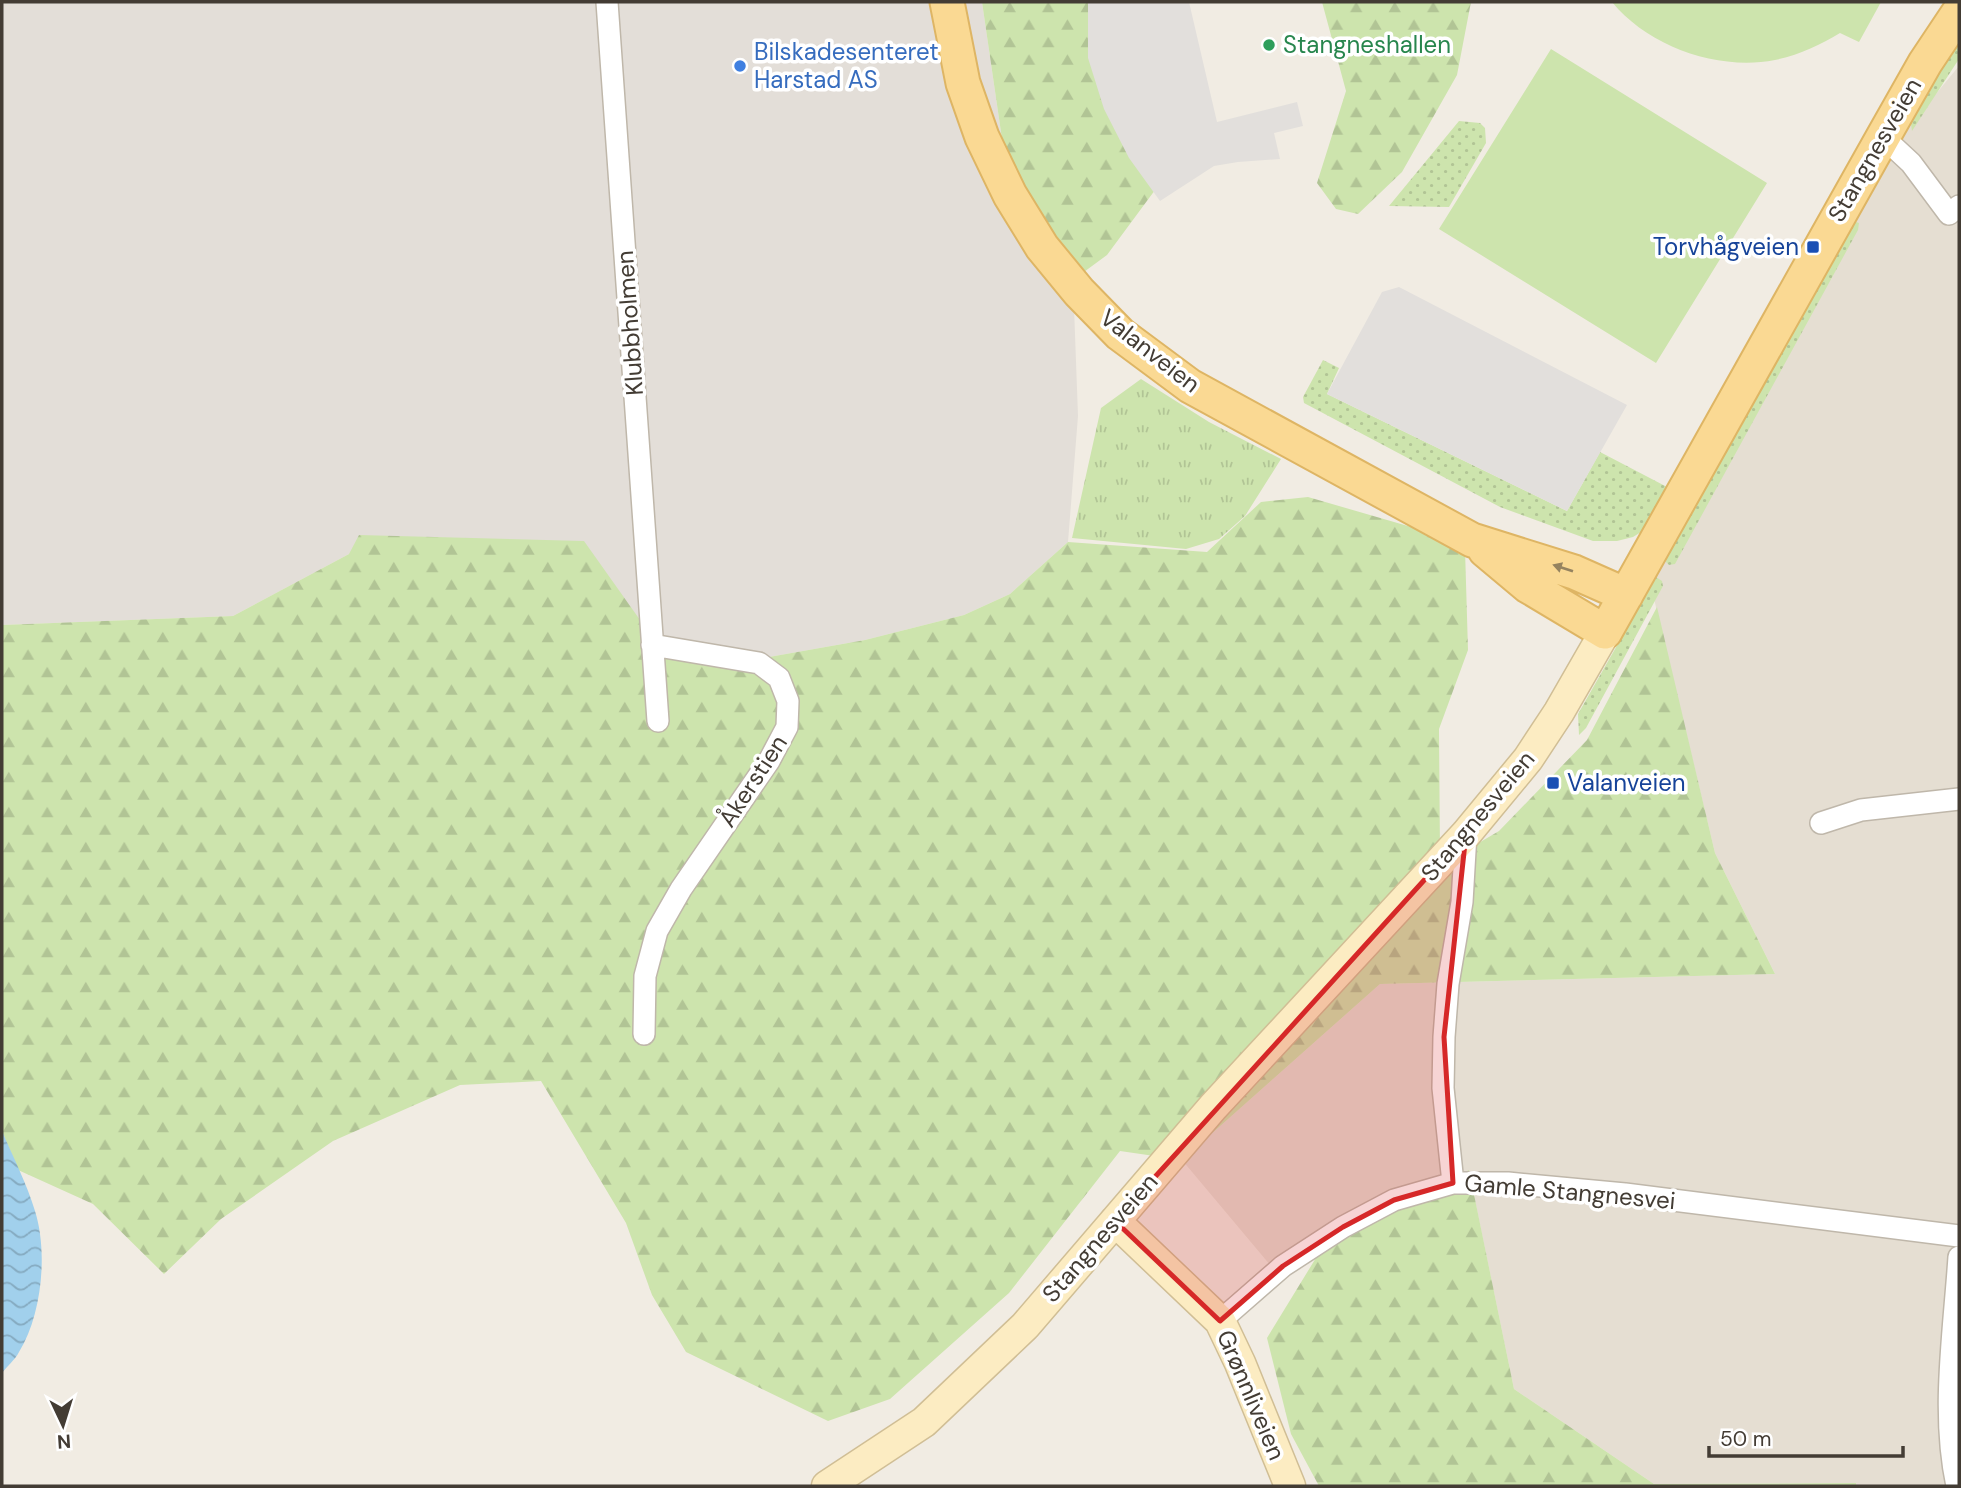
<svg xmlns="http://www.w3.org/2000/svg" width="1961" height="1488" viewBox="0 0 1961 1488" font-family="'DM Sans',sans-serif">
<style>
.residential{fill:#e5ded2}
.industrial{fill:#e3ded8}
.grass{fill:url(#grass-dots)}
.forest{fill:url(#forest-firs)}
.park{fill:url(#park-tufts)}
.pitch{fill:#cde4ad}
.parking{fill:#e2dfdc}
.water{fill:url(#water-waves)}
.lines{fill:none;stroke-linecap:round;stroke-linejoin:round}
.street-casing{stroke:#bfb7aa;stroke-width:24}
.secondary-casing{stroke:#d0be95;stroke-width:33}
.primary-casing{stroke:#deb564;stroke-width:37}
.street{stroke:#fff;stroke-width:21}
.secondary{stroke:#fcecc2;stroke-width:30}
.primary{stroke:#fad993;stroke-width:33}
.oneway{fill:#95835f}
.marked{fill:#d62828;fill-opacity:0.2;stroke:#d62828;stroke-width:5;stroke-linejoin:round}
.leisure-dot{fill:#2e9e5b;stroke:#fff;stroke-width:2.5}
.shop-dot{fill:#3f7fe0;stroke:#fff;stroke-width:2.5}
.transit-dot{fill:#1a4fb4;stroke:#fff;stroke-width:2.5}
.labels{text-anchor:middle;stroke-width:7;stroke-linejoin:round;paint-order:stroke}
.leisure-label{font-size:24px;fill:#27864d;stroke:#fff;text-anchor:start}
.shop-label{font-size:24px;fill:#366cbe;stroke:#fff;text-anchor:start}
.street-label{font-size:24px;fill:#433c34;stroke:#fff}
.transit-label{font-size:24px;fill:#164399;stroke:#fff;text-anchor:end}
</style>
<defs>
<pattern id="grass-dots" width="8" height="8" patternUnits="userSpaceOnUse" patternTransform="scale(1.75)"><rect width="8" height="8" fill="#cde4ad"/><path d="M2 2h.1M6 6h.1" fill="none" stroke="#b1c495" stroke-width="1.8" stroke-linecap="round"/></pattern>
<pattern id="forest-firs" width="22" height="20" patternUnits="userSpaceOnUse" patternTransform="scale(1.75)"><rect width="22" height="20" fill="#cde4ad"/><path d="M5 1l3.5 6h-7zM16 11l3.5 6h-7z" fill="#b1c495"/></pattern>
<pattern id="park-tufts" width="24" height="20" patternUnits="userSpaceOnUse" patternTransform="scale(1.75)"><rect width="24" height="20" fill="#cde4ad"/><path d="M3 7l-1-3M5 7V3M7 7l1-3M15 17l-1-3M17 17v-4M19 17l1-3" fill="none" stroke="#b1c495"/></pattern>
<pattern id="water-waves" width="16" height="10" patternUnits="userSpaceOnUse" patternTransform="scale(1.75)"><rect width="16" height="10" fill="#a1d0ec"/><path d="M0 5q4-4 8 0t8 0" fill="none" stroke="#85aac0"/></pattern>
</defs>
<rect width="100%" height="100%" fill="#f1ece3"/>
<path class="residential" d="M 1959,66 L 1959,1486 L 1856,1486 L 1855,1483 L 1654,1484 L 1514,1389 L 1469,1171 L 1276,1272 L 1182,1160 L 1380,984 L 1775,974 L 1715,853 L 1644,557 L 1886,154 Z"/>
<path class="industrial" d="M 2,2 L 982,2 L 1002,139 L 1073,280 L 1078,416 L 1068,542 L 1010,594 L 964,615 L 865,640 L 713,667 L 667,658 L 349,554 L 233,616 L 2,625 Z"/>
<path class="grass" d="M 1959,40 L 1959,59 L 1912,131 L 1911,124 L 1916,113 Z
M 1459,121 L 1480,123 L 1485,128 L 1486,143 L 1449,207 L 1389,206 Z
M 1856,222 L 1859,223 L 1858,230 L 1675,564 L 1669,565 L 1666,562 L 1667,556 L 1840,240 L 1853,223 Z
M 1323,360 L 1339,368 L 1327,394 L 1567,511 L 1600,452 L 1669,488 L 1646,529 L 1633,537 L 1617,541 L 1593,541 L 1500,507 L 1304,403 L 1303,397 Z
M 1656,577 L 1662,581 L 1663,586 L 1586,728 L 1579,735 L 1578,714 Z"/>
<path class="forest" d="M 982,2 L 1122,2 L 1158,186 L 1107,255 L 1073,280 L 1034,235 L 1002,139 Z
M 1322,2 L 1471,2 L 1457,75 L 1402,172 L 1358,214 L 1336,209 L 1317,183 L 1346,91 Z
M 1308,497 L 1456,540 L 1465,549 L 1468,650 L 1439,729 L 1440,854 L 1460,854 L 1499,831 L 1587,740 L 1657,607 L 1715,853 L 1775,974 L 1380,984 L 1182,1160 L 1120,1151 L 1009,1293 L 890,1399 L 828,1421 L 686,1352 L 652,1295 L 626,1223 L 541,1081 L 460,1085 L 333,1141 L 221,1219 L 164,1274 L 93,1204 L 18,1170 L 2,1131 L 2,625 L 233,616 L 349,554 L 359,535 L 584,541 L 667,658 L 713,667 L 865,640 L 964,615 L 1010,594 L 1068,542 L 1207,552 L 1261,502 Z
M 1469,1170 L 1514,1389 L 1654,1484 L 1856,1483 L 1856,1486 L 1319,1486 L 1291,1434 L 1267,1338 L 1322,1248 Z"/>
<path class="park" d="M 1141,379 L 1209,422 L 1281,459 L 1245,516 L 1219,539 L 1186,549 L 1072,538 L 1101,408 Z"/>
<path class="pitch" d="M 1612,2 L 1881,2 L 1859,42 L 1840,33 C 1820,45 1799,55 1775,60 C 1718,71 1649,47 1612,2 Z
M 1551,49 L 1767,183 L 1656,363 L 1439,229 Z"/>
<path class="parking" d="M 1088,2 L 1189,2 L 1217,122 L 1297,102 L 1303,126 L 1274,133 L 1280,159 L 1238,162 L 1214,166 L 1160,201 L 1129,158 L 1104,109 L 1088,58 Z
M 1399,287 L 1627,405 L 1567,511 L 1327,394 L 1382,292 Z"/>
<path class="water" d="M 2,1131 C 13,1157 27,1184 35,1211 C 48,1252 42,1315 19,1352 C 15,1360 7,1366 2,1373 Z"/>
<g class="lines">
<g class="street-casing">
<path id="street" d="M 607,2 L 658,721
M 1883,137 L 1911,163 L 1949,214 L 1959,206
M 1821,823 L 1861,810 L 1959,799
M 644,1034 L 645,976 L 657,931 L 681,889 L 769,761 L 787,727 L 788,701 L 779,678 L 759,663 L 652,645
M 1453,1183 L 1443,1088 L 1444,1037 L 1448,984 L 1462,902 L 1466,834
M 1220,1321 L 1283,1266 L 1343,1227 L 1394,1200 L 1453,1183 L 1508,1183 L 1625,1194 L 1959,1236
M 1957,1486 C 1941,1413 1954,1332 1959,1257"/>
</g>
<g class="secondary-casing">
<path id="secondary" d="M 1115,1221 L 1220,1321 L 1240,1363 L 1290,1486
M 827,1486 L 924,1422 L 1025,1326 L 1213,1107 L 1466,834 L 1528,759 L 1559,712 L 1605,632"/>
</g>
<g class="primary-casing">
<path id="primary" d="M 947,2 L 963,83 L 982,137 L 1010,195 L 1042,247 L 1079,292 L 1120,334 L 1190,386 L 1472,540 L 1574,572 L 1626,595
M 1485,550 L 1528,586 L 1605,632 L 1883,137 L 1925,63 L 1959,12"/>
</g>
<use href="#street" class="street"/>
<use href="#secondary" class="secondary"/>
<use href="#primary" class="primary"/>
</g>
<defs><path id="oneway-solid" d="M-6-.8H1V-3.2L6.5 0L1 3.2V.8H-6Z" transform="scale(1.75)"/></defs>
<use class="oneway" href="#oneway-solid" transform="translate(1563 568) rotate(-162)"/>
<path class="marked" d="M 1466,834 L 1444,1037 L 1453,1183 L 1394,1200 L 1343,1227 L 1283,1266 L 1220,1321 L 1115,1221 Z"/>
<circle class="leisure-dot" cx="1269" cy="45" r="7"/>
<circle class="shop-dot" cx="740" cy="66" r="7"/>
<g class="transit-dot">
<rect x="1806" y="240" width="14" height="14" rx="3.5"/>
<rect x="1546" y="776" width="14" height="14" rx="3.5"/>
</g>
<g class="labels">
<g class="leisure-label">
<text x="1283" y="53">Stangneshallen</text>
</g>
<g class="shop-label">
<text x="754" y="60">Bilskadesenteret<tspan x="754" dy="28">Harstad AS</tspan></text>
</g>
<g class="street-label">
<text transform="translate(1875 150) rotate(-60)" y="8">Stangnesveien</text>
<text transform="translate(630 323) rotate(-94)" y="8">Klubbholmen</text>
<text transform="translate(1150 351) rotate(38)" y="8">Valanveien</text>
<text transform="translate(753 781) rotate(-57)" y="8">Åkerstien</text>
<text transform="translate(1478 816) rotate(-50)" y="8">Stangnesveien</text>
<text transform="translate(1570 1192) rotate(5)" y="8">Gamle Stangnesvei</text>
<text transform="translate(1100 1238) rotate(-49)" y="8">Stangnesveien</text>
<text transform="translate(1251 1395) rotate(67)" y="8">Grønnliveien</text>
</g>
<g class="transit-label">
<text x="1799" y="255">Torvhågveien</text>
<text x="1567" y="791" text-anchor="start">Valanveien</text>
</g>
</g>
<rect width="1961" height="1488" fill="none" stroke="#433c34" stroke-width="7"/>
<g transform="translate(63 1425) rotate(176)" stroke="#ffffff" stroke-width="5" paint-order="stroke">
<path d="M0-5L12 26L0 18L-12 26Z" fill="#433c34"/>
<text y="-10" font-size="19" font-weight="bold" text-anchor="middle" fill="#433c34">N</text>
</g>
<path d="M1709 1446v10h194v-10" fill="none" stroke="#433c34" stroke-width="3.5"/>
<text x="1720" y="1446" font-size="21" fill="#433c34" stroke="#ffffff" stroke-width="5" paint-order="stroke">50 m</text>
</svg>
